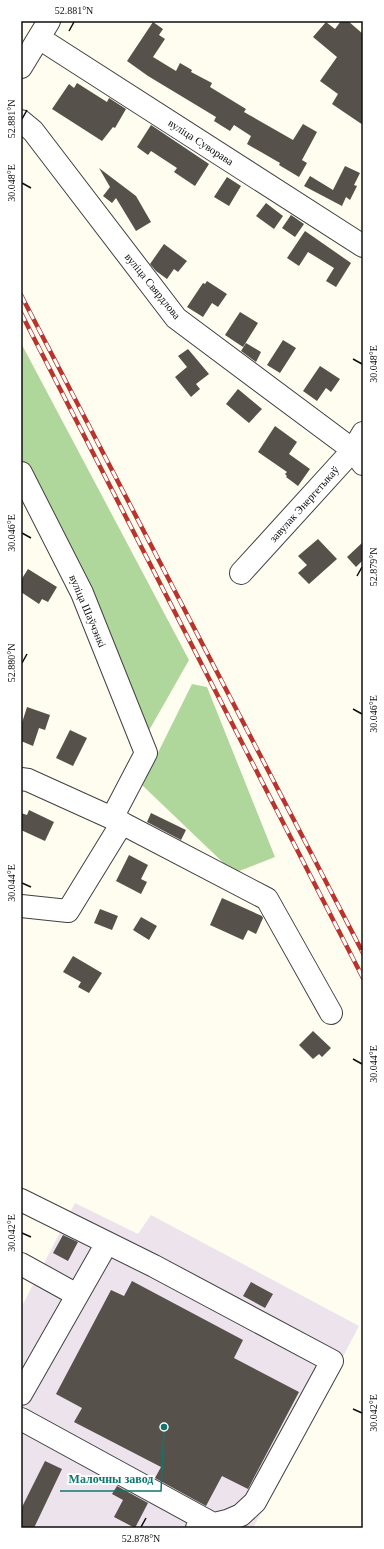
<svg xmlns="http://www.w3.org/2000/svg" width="384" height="1549" viewBox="0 0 384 1549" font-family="'Times New Roman',serif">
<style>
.industrial{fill:#ece3ec}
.forest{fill:#b0d79b}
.building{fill:#57514b}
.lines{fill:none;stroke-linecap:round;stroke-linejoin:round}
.minor-casing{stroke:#414141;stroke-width:24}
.minor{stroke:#fff;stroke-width:22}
.rail-casing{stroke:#b8342d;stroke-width:4.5}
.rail{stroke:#fff;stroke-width:3;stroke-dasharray:9;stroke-linecap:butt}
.ticks{fill:none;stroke:#0e0e0e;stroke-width:1.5}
.labels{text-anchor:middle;stroke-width:4;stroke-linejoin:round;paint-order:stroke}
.street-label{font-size:11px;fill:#0e0e0e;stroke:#fff}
.leader{fill:none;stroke:#0f766e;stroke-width:1.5}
.callout-dot{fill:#0f766e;stroke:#fff;stroke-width:1.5}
.callout-label{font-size:12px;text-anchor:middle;font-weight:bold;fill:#0f766e;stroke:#fff;stroke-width:4;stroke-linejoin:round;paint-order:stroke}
.neatline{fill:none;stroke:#0e0e0e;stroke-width:1.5}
.ticks-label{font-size:10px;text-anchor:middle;fill:#0e0e0e}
</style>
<rect width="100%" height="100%" fill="#fefdf0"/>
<path class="industrial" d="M 75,1203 L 138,1234 L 151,1215 L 359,1326 L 253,1528 L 21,1528 L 21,1308 Z"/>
<path class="forest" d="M 21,343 L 189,660 L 147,734 L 89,589 L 21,460 Z
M 192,684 L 207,687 L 275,857 L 234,873 L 142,785 Z"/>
<path class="building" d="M 341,21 L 348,21 L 363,34 L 363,125 L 332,104 L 338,94 L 320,81 L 337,57 L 313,37 L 326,22 L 335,29 Z
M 153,22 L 163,29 L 159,35 L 165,39 L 153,57 L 176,71 L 180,63 L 192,70 L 191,72 L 212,83 L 210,87 L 246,109 L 244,112 L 293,140 L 303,124 L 317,132 L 302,160 L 307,163 L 299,177 L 279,165 L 280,163 L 247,144 L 251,136 L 234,125 L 230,131 L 214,121 L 216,117 L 148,76 L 127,61 Z
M 77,83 L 107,102 L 109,98 L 126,109 L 115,128 L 113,127 L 102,141 L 52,109 L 69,84 L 74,88 Z
M 151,125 L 209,164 L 195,186 L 174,172 L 177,168 L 151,151 L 148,155 L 137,147 Z
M 345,166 L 360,173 L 354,185 L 357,186 L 350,200 L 346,197 L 342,206 L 304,186 L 310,176 L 333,190 Z
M 99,168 L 136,196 L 151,222 L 136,231 L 116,198 L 112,203 L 103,196 L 110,187 Z
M 227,177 L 241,186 L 229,206 L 214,197 Z
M 266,203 L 283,216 L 274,229 L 256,216 Z
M 291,215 L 304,224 L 295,237 L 282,228 Z
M 305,231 L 351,263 L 336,287 L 326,281 L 334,268 L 308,252 L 299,266 L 287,258 Z
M 164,244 L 187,261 L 178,272 L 174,269 L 167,279 L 156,271 L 150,264 Z
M 207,281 L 227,294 L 218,307 L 212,303 L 203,317 L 187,307 L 203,283 L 205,284 Z
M 240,312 L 258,323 L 243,347 L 225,335 Z
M 283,340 L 296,348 L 280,373 L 267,365 Z
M 246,343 L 261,352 L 256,362 L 241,351 Z
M 188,349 L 209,374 L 196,384 L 200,389 L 191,397 L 175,377 L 187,367 L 178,356 Z
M 320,366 L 340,379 L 331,392 L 326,388 L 317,401 L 303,391 Z
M 238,389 L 262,409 L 249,423 L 226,404 Z
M 275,426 L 297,442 L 289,454 L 310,469 L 298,486 L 286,477 L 287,476 L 285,474 L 287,472 L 258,452 Z
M 318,539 L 337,559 L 309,584 L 298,573 L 307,565 L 298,556 Z
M 363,542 L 363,560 L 356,567 L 347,557 Z
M 28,569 L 57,587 L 48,602 L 42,599 L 39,604 L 21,592 L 21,580 Z
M 27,707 L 50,715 L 45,730 L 39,728 L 33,746 L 21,741 L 21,726 Z
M 70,730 L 87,738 L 73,766 L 56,758 Z
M 29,810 L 54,822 L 45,841 L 21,830 L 21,813 L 27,815 Z
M 151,813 L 186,830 L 181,840 L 147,822 Z
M 129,855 L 148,865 L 141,879 L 147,882 L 141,894 L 116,881 Z
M 222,898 L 262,916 L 263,918 L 256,934 L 248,930 L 243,940 L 210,925 Z
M 100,909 L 118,916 L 112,930 L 94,923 Z
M 141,917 L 157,926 L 149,940 L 133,930 Z
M 73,956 L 102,973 L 89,993 L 78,987 L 81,982 L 63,972 Z
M 313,1031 L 331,1048 L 322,1057 L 319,1054 L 313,1059 L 299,1045 Z
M 63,1235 L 78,1242 L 68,1261 L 53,1253 Z
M 132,1281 L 243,1340 L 234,1358 L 299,1392 L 248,1489 L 222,1476 L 206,1506 L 155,1478 L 161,1467 L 74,1422 L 82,1408 L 56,1394 L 111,1290 L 124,1296 Z
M 251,1282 L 273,1294 L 265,1308 L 243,1296 Z
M 45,1461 L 62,1469 L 34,1528 L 21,1528 L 21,1509 Z
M 117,1486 L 148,1503 L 135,1528 L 114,1517 L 123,1500 L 112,1494 Z"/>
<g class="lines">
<g class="minor-casing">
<path id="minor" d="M 39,38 L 363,246
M 21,67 L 49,21
M 21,121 L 33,131 L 176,318 L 353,450 L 363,464
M 21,473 L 82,593 L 146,753 L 112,818
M 241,573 L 353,450 L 363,433
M 21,779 L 28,780 L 112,818 L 267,899 L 331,1013
M 21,906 L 68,911 L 122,823
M 21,1200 L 154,1266 L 332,1361 L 255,1502 L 241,1515 L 227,1521 L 197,1528
M 21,1264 L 77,1295
M 21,1394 L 107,1243
M 21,1419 L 213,1524"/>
</g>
<use href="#minor" class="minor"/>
<g class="rail-casing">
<path id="rail" d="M 21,295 L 363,953
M 21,313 L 363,978"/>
</g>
<use href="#rail" class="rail"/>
</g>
<path class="ticks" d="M 69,31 L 74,22M 22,119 L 27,110M 22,183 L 31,188M 353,359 L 362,364M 22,533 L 31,538M 357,576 L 362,567M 22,663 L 27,654M 353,709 L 362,714M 22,883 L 31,887M 353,1059 L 362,1064M 22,1233 L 31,1237M 353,1409 L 362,1413M 141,1527 L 146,1518"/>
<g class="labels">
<g class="street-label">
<text transform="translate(201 142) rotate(33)" y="4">вуліца Суворава</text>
<text transform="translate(153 286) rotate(51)" y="4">вуліца Свярдлова</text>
<text transform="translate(304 504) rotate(-48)" y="4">завулак Энергетыкаў</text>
<text transform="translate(88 611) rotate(67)" y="4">вуліца Шаўчэнкі</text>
</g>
</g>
<path class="leader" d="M164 1427L161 1491H60"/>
<circle class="callout-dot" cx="164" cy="1427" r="4"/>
<g class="callout-label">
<text x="111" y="1483">Малочны завод</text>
</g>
<rect width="384" height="1549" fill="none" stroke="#ffffff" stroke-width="44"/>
<rect x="22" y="22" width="340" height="1505" class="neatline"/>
<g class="ticks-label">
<text x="74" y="14">52.881°N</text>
<text transform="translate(11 119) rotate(-90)" y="4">52.881°N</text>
<text transform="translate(11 183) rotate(-90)" y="4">30.048°E</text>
<text transform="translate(373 364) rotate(-90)" y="4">30.048°E</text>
<text transform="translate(11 533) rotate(-90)" y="4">30.046°E</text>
<text transform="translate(373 567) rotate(-90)" y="4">52.879°N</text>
<text transform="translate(11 663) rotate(-90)" y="4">52.880°N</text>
<text transform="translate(373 714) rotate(-90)" y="4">30.046°E</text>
<text transform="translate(11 883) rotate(-90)" y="4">30.044°E</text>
<text transform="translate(373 1064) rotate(-90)" y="4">30.044°E</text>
<text transform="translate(11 1233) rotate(-90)" y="4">30.042°E</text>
<text transform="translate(373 1413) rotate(-90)" y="4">30.042°E</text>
<text x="141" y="1542">52.878°N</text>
</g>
</svg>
